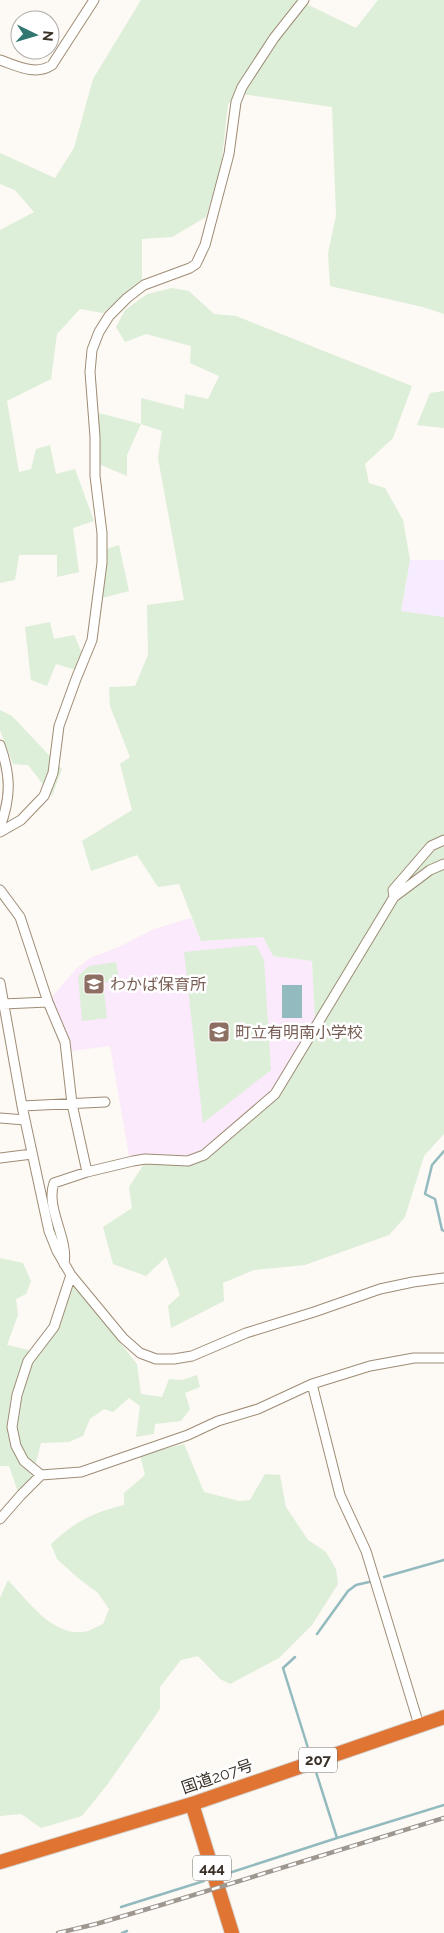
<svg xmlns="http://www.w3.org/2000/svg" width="444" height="1933" viewBox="0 0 444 1933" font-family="Raleway,'Noto Sans JP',sans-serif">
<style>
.industrial{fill:#f7ebff}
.education{fill:#fbeafb}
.green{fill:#ddeed9}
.water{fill:#92babf}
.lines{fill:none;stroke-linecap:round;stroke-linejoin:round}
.stream{stroke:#92babf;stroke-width:2.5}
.minor-casing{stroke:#9e8c75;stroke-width:11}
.highway-casing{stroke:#d7d6d4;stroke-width:16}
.minor{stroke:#fff;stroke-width:9}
.highway{stroke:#df7433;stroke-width:14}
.rail-casing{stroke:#9d9790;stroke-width:4.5}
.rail{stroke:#fff;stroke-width:2.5;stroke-dasharray:8;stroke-linecap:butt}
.labels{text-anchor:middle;stroke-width:5;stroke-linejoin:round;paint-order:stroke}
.shield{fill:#fff;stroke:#746f68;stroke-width:1}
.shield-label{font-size:15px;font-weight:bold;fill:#393128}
.education-label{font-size:16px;fill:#785e54;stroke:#fff;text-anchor:start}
.street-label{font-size:16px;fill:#393128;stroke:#fff}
</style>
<rect width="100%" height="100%" fill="#fdf9f4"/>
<path class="industrial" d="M 410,560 L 444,560 L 444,617 L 401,611 Z"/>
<path class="education" d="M 191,918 L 201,941 L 263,937 L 273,956 L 312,961 L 315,1021 L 271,1091 L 203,1151 L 188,1158 L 145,1154 L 129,1156 L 110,1046 L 71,1051 L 53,1003 L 50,999 L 76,969 L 90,958 L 121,946 L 154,929 Z"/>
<path class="green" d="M 141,0 L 298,0 L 356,28 L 378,0 L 444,0 L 444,314 L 423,307 L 330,286 L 328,253 L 336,216 L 332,107 L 242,94 L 228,104 L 221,167 L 206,217 L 172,237 L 142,239 L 142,279 L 103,313 L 80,309 L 57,334 L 51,379 L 7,401 L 19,472 L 31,469 L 36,449 L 50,445 L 56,474 L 75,469 L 94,521 L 73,528 L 79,572 L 57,577 L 57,555 L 19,555 L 15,580 L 0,583 L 0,230 L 34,212 L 15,190 L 0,184 L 0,153 L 55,178 L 74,148 L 93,79 Z
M 172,288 L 189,291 L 214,314 L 236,316 L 412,386 L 393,438 L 365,464 L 369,483 L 385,488 L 403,520 L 410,560 L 401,611 L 444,617 L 444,1134 L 424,1156 L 405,1217 L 389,1235 L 305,1265 L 254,1270 L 223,1283 L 224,1301 L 171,1328 L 168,1306 L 180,1295 L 166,1257 L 146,1276 L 113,1264 L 103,1227 L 132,1208 L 129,1187 L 144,1164 L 188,1158 L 203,1151 L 271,1091 L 315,1021 L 312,961 L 273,956 L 263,937 L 201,941 L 179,884 L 158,887 L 137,855 L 91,871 L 82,841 L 132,810 L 120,764 L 130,757 L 110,706 L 109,687 L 135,686 L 148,655 L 147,605 L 184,600 L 158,458 L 162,431 L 141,424 L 127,455 L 127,476 L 99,464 L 99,413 L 141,424 L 141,398 L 184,409 L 185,394 L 208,399 L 219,376 L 190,363 L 191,346 L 146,334 L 125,342 L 116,327 L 125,310 L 147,294 Z
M 444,391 L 444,428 L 417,425 L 430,393 Z
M 119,545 L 129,591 L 102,598 L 106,549 Z
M 50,622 L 54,639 L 74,635 L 82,653 L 76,670 L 56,664 L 47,686 L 31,680 L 25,627 Z
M 0,710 L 12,716 L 62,769 L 52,796 L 28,765 L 13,764 L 0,730 Z
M 256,945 L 264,960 L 271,1070 L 203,1123 L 184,952 Z
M 116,962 L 119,980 L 103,983 L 107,1018 L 82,1021 L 78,976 L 89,966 Z
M 0,1258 L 23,1263 L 31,1281 L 26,1294 L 16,1299 L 18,1315 L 7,1345 L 38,1352 L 57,1331 L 73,1284 L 137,1364 L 141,1394 L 162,1397 L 169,1379 L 182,1380 L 197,1375 L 200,1387 L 185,1393 L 190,1409 L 181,1421 L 155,1424 L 154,1434 L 136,1437 L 140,1406 L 129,1398 L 113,1412 L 104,1409 L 90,1419 L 83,1436 L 69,1442 L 41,1443 L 32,1478 L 18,1492 L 9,1466 L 0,1466 Z
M 184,1444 L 204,1492 L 239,1501 L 250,1500 L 265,1474 L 280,1475 L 286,1507 L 308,1540 L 326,1552 L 336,1569 L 338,1584 L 312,1625 L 279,1658 L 230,1684 L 220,1679 L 198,1656 L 181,1660 L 160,1687 L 160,1709 L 107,1785 L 82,1816 L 41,1828 L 21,1814 L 0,1816 L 0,1598 L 8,1580 C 28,1601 55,1640 88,1631 C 93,1629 98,1626 103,1624 L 109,1609 L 98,1593 L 78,1578 L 57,1559 L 51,1544 C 76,1521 92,1513 124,1505 L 124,1493 L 145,1475 L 140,1455 Z"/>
<path class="water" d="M 282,985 L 302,985 L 302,1018 L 282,1018 Z
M 283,1025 L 300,1025 L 300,1036 L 283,1037 Z"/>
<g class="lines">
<path class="stream" d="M 444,1151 L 432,1165 L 425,1194 L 435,1199 L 442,1230 L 444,1231
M 384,1577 L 444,1560
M 317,1634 L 348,1591 L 356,1585 L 369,1582
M 295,1657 L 283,1668 L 308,1748
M 337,1838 L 444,1805
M 229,1873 L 337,1838 L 316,1772
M 121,1907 L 204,1881
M 122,1933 L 127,1931"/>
<g class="minor-casing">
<path id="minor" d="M 0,60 C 17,66 36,76 52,65 L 94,0
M 0,745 C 11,776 11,797 0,827
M 0,832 L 21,820 L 44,796 L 53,773 L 59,726 L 76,679 L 92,640 L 102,563 L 102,533 L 95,476 L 95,437 L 90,372 L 92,350 L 99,332 L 109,316 L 127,298 L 144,285 L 190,268 L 196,264 L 205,245 L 229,154 L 236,102 L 242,87 L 274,38 L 304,0
M 0,890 L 20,917 L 48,1002 L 65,1042 L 72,1104 L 87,1172
M 394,897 L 393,890 L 431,846 L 444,840
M 0,983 L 22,1106 L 49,1231 L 57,1251 L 71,1275 L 123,1338 L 140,1353 L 156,1359 L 174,1359 L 192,1356 L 246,1333 L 314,1312 L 380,1289 L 413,1282 L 444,1278
M 3,1004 L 48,1002
M 22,1106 L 105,1102
M 0,1118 L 25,1120
M 0,1158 L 32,1154
M 64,1264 C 69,1239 45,1208 54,1183 L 87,1172 L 133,1161 L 145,1159 L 188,1161 L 204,1155 L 275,1094 L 394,897 L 430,870 L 444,864
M 312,1384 L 340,1495 L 366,1551 L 419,1725
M 41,1475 L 24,1461 L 16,1446 L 12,1427 L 17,1395 L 28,1361 L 54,1327 L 71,1275
M 0,1519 L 21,1495 L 41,1475 L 81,1472 L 188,1435 L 218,1421 L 258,1409 L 312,1384 L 370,1366 L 414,1358 L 444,1358"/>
</g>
<g class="highway-casing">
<path id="highway" d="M 192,1804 L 232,1933
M 0,1862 L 192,1804 L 444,1717"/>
</g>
<use href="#minor" class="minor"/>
<use href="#highway" class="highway"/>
<g class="rail-casing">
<path id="rail" d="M 58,1933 L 96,1924 L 161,1905 L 444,1818"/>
</g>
<use href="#rail" class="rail"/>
</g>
<defs>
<g id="school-square" transform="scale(1.125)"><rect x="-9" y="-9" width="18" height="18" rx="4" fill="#8d6e63" stroke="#fff"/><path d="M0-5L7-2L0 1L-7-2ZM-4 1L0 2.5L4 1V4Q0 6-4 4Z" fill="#fff"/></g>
</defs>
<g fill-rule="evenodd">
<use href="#school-square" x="94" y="984"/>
<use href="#school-square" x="219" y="1032"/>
</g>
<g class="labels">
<g class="shield">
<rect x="299" y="1747.5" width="38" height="25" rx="4"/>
<rect x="193" y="1855.5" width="38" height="25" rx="4"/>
</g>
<g class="shield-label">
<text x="318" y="1765">207</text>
<text x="212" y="1873">444</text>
</g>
<g class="education-label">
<text x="110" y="990">わかば保育所</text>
<text x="235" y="1038">町立有明南小学校</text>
</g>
<g class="street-label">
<text transform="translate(217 1776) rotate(-19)" y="6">国道207号</text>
</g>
</g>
<g transform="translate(35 35) rotate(95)"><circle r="24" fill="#ffffff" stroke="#b0ada9"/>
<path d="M0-4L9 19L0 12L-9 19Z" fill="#2f7770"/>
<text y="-8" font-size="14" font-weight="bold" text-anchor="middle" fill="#393128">N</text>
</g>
</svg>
